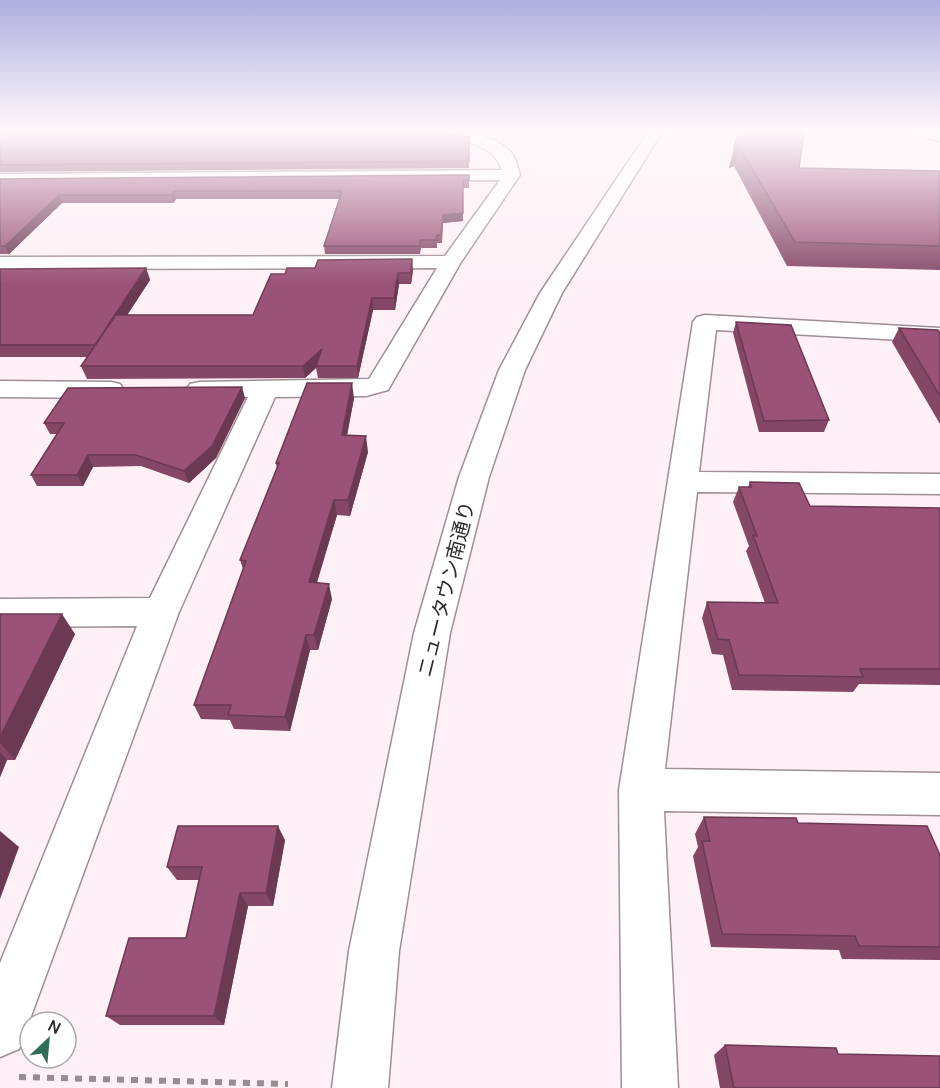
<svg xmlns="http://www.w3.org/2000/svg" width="940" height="1088" viewBox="0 0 940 1088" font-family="Manrope,'Noto Sans JP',sans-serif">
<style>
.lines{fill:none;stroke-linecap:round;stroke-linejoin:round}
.street-casing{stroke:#9e8e95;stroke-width:3}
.secondary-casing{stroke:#9e8e95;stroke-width:3}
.path{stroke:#978d91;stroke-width:6;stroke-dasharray:7 7;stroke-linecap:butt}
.street{fill:#fff;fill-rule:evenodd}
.secondary{fill:#fff;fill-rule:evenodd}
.wall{fill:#844766}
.shaded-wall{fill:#6c3953}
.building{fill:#9a5277;stroke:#6c3953;stroke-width:1.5}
.labels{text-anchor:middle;stroke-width:6;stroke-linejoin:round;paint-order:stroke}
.street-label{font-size:20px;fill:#2f292c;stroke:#fff}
</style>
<rect width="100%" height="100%" fill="#fef0f6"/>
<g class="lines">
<g class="street-casing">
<path id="street" d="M 448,132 C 468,132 502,136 514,157 C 517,162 518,169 520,175 L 461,262 L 388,390 L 366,396 L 275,397 L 179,612 L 19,1049 L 0,1057 L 0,963 L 137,626 L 0,627 L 0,599 L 150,598 L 248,397 L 199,398 L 190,396 L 186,390 L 190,384 L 199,382 L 369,379 L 437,268 L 0,269 L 0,257 L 445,256 L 500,180 L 0,184 L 0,174 L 502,170 C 495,147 470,143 450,135 Z
M 911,132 L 940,132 L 940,141 L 913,135 Z
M 705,315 L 940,328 L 940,342 L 716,330 L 699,472 L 940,474 L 940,494 L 697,492 L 665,769 L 940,773 L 940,815 L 664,811 L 678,1088 L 622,1088 L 619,790 L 693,322 L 697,317 Z
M 0,381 L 111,382 L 120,384 L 124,390 L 120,396 L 111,398 L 0,397 Z"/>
</g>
<g class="secondary-casing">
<path id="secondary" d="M 648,132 L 662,132 L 562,293 L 525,370 L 489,477 L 450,633 L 399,951 L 388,1088 L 332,1088 L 349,951 L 414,633 L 459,477 L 499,370 L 540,293 Z"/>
</g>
<path class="path" d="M 19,1077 L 288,1084"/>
<use href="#street" class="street"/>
<use href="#secondary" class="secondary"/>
</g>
<path class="wall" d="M 0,132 L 469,137 L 469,168 L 0,172 Z
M 739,132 L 799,168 L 940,171 L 940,270 L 787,266 L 734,166 L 729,168 Z
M 469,175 L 469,188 L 463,188 L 463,221 L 443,223 L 442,243 L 437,243 L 437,248 L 421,248 L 420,254 L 325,254 L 324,246 L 340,199 L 176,199 L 173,203 L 62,203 L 9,254 L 0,254 L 0,179 Z
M 146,268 L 150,280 L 127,315 L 253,315 L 285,274 L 413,270 L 411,284 L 399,284 L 395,310 L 373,310 L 358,378 L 318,378 L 316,368 L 305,378 L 87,379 L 81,366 L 88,357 L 0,357 L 0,269 Z
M 736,322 L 829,420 L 824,432 L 759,432 L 733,333 Z
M 899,328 L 940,333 L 940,424 L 892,342 Z
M 245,398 L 216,458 L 189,483 L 141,466 L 93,467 L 83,486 L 37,486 L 31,475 L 57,434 L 50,434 L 44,423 Z
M 354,398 L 347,436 L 368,452 L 350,516 L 337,515 L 317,583 L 332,599 L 318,650 L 310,650 L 290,731 L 234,729 L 230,720 L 201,719 L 194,705 L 243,569 L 240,560 L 277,469 L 276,463 Z
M 750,482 L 810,506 L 940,508 L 940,685 L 859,684 L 853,692 L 732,690 L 723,655 L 712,654 L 702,618 L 707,602 L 765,603 L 746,551 L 749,546 L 733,502 L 739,487 L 748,487 Z
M 0,614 L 75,634 L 15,760 L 7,760 L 0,777 Z
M 704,817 L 798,823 L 940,855 L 940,960 L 842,959 L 839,950 L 711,947 L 693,856 L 698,847 L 695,834 Z
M 285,840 L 273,906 L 248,906 L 224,1025 L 120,1025 L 106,1016 L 186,938 L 199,880 L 177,880 L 167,867 Z
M 725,1045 L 838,1054 L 940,1088 L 720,1088 L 714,1055 Z"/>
<path class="shaded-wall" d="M 739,146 L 734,166 L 729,168 L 734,147 Z
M 174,191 L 176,199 L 173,203 L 171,195 Z
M 59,195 L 62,203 L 9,254 L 5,246 Z
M 463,213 L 463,221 L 443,223 L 442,243 L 443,215 Z
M 412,259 L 413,270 L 411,284 L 411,273 Z
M 146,268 L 150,280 L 100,357 L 95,345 Z
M 398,273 L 399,284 L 395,310 L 394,298 Z
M 372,298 L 373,310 L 358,378 L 357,366 Z
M 322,349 L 316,366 L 316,368 L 305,378 L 303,366 Z
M 352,383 L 354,398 L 344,450 L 342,435 Z
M 242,387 L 245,398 L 216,458 L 189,483 L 184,471 Z
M 366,436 L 368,452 L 350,516 L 348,500 Z
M 88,455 L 93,467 L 83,486 L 77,475 Z
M 334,500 L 337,515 L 312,597 L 309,582 Z
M 329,584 L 332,599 L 318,650 L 314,635 Z
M 62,614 L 75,634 L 15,760 L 0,743 L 0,737 Z
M 306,635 L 310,650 L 290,731 L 285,717 Z
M 0,752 L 7,760 L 0,777 Z
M 278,826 L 285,840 L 273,906 L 266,893 Z
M 0,831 L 19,847 L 0,899 Z
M 240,893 L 248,906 L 224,1025 L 214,1016 Z"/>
<path class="building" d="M 0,132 L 440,132 L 459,134 L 469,137 L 469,161 L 0,165 Z
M 739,132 L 804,132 L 799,168 L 940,171 L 940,246 L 795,242 L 739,146 L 734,147 Z
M 469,175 L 469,180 L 463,180 L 463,213 L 443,215 L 441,235 L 437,235 L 436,240 L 420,240 L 420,246 L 324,246 L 342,191 L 174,191 L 171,195 L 59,195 L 5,246 L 0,246 L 0,179 Z
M 412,259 L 411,273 L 398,273 L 394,298 L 372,298 L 357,366 L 316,366 L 322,349 L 303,366 L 81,366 L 116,315 L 253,315 L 271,274 L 285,274 L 287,268 L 315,268 L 318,260 Z
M 146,268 L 95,345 L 0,345 L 0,269 Z
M 736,322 L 791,325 L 829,420 L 764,421 Z
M 899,328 L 938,330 L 940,333 L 940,396 Z
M 307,383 L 352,383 L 342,435 L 366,436 L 348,500 L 334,500 L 309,582 L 329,584 L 314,635 L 306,635 L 285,717 L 228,715 L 231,705 L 194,705 L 246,561 L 240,560 L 279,463 L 276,463 Z
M 242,387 L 212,446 L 184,471 L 136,455 L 88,455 L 77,475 L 31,475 L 64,423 L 44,423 L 68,388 Z
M 750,482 L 799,483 L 810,506 L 940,508 L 940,669 L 860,669 L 863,677 L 739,675 L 729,640 L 718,639 L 707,602 L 778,603 L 753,535 L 757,536 L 739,487 L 751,487 Z
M 0,614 L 62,614 L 0,737 Z
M 704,817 L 796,818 L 798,823 L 927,826 L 940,855 L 940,947 L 859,946 L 855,936 L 722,934 L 702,841 L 710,841 Z
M 178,826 L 278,826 L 266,893 L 240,893 L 214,1016 L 106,1016 L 129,938 L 186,938 L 202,867 L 167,867 Z
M 725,1045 L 836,1048 L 838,1054 L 940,1056 L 940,1088 L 734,1088 Z"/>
<linearGradient id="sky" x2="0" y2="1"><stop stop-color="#aeafde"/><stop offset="0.46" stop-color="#fff8fb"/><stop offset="1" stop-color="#fff8fb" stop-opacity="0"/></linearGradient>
<rect width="940" height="284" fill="url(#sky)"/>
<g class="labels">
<g class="street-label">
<text transform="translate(446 589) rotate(-76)" y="7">ニュータウン南通り</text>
</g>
</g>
<g transform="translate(48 1040) rotate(26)"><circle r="28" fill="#ffffff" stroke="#aca9ab" stroke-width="1.5"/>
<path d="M0-4.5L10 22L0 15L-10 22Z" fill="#2f6d59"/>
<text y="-9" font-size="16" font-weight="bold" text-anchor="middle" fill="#2f292c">N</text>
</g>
</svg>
